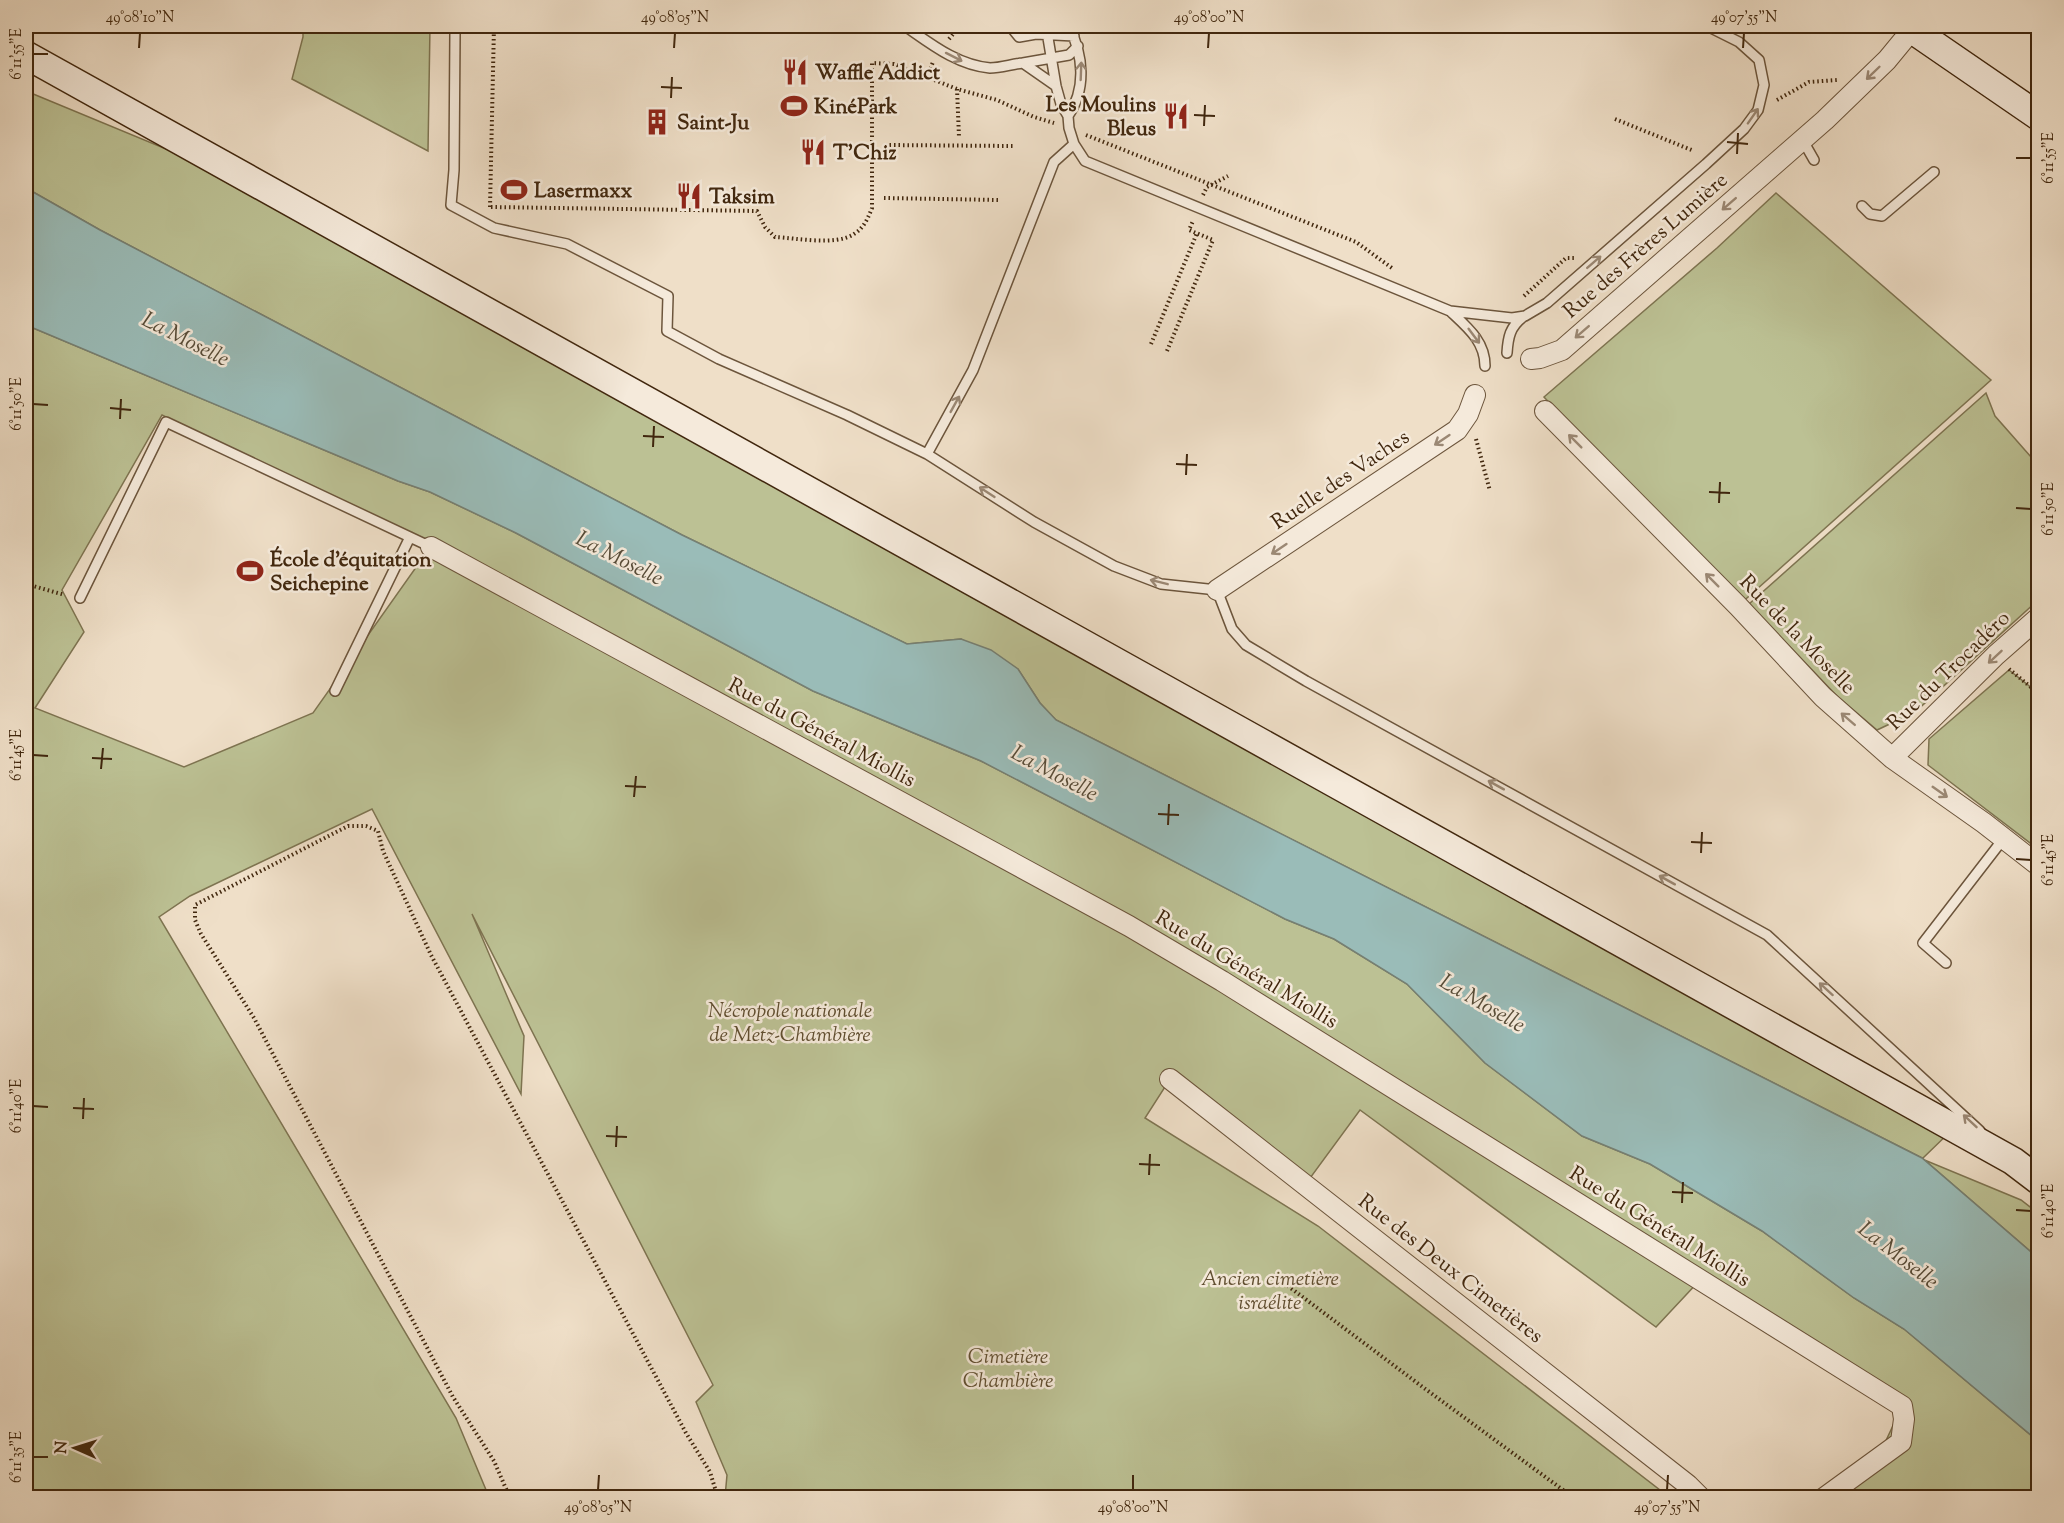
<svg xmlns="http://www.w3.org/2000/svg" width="2064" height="1523" viewBox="0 0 2064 1523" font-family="'Sorts Mill Goudy',serif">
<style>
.green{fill:#bcc194;stroke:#7e7451;stroke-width:1.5;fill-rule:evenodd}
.water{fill:#9abcb8;stroke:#768074;stroke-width:1.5}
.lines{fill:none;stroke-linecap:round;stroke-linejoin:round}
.service-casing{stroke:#6c553c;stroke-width:12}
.minor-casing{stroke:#6c553c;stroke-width:22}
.secondary-casing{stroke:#41270e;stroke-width:30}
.path{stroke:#41270e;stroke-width:4;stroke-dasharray:1.5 3;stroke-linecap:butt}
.service{stroke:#f5eadb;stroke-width:9}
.minor{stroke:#f5eadb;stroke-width:20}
.secondary{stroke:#f5eadb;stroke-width:27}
.oneway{stroke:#9b8874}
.ticks{fill:none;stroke:#41270e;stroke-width:2}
.labels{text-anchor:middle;stroke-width:5;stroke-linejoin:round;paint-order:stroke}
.poi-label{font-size:21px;font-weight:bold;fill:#41270e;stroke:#f5eadb;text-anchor:start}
.street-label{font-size:21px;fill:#41270e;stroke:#f5eadb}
.park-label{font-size:21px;font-style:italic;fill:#604e30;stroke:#f5eadb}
.water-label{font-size:22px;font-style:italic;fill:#574c38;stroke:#f5eadb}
.neatline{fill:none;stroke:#41270e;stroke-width:2}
.ticks-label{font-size:15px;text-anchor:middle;fill:#41270e}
</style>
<rect width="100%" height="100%" fill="#efdfc8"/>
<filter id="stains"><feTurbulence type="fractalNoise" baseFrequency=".00333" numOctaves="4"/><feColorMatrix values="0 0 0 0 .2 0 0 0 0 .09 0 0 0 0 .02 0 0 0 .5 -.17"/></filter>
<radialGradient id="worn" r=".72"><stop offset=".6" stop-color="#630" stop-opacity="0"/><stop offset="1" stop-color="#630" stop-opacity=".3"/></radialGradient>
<path class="green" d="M 303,26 L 430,26 L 428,151 L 292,79 L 303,37 Z
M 26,91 L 270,192 L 1954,1128 L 1922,1159 L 2021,1200 L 2038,1213 L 2038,1258 L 1922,1158 L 1056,720 L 1040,703 L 1018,669 L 961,639 L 907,644 L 682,535 L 100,230 L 26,188 Z
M 1776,193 L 1991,380 L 1738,606 L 1544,397 L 1717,248 Z
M 26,325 L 398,481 L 430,492 L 516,533 L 813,691 L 981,761 L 1285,919 L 1334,939 L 1407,984 L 1485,1063 L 1582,1136 L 1650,1164 L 1762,1231 L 1854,1298 L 1904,1329 L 2038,1441 L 2038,1497 L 1810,1497 L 1851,1473 L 1882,1449 L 1897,1417 L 1894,1401 L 1700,1280 L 1656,1327 L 1360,1110 L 1305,1185 L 1170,1079 L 1145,1118 L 1318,1226 L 1669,1497 L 725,1497 L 727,1475 L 696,1402 L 713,1385 L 472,914 L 524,1036 L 521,1094 L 372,809 L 190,896 L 159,917 L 456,1418 L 489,1497 L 26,1497 ZM 162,415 L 429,549 L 313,713 L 184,767 L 35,708 L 84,632 L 62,590 Z
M 1986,393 L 1995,416 L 2038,465 L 2038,600 L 1915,712 L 1877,730 L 1837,696 L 1749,604 Z
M 2009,670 L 2038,693 L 2038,849 L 1928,765 L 1929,739 Z"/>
<path class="water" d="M 26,188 L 100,230 L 682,535 L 907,644 L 961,639 L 991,650 L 1018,669 L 1040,703 L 1056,720 L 1922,1158 L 2038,1258 L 2038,1441 L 1904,1329 L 1854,1298 L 1762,1231 L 1650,1164 L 1582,1136 L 1485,1063 L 1407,984 L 1334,939 L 1285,919 L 981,761 L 813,691 L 516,533 L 430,492 L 398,481 L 26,325 Z"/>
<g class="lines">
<g class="service-casing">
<path id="service" d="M 905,26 C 931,44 957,65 990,68 C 1001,68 1012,64 1023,63 L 1056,86
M 1010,26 L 1019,37 L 1036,34 L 1074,36
M 455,32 L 454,170 L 451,205 L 494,228 L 567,244 L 668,296 L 667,331 L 719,359 L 847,415 L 927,454 L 1034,522 L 1114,566 L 1161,584 L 1217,590 L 1232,629 L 1246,645 L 1306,681 L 1767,935 L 1980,1131
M 1023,63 L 1069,55 L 1078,46
M 1068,116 C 1087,88 1083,55 1069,26
M 1802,139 L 1814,160
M 1074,144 L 1085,161 L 1450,311 L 1512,318 L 1525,316 L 1547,303 L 1706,164 L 1744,129 L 1758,110 L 1764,85 L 1759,60 L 1739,42 L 1707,26
M 1862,206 L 1870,214 L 1882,216 L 1934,172
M 1450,311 C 1467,327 1485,341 1485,366
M 1507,353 C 1508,337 1510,327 1523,317
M 927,454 L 973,370 L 1054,162 L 1074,144 L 1069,128 L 1068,116 L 1061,104 L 1056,86 L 1046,26
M 80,598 L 166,422 L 431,547
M 335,691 L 410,537
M 1946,963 L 1923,943 L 2004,838"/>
</g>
<g class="minor-casing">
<path id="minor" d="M 1531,359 L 1540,358 L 1562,350 L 1825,120 L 1887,60 L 1915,26
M 1545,411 L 1738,606 L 1823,697 L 1892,758 L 1984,823 L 2038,865
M 431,547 L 1129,926 L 1222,981 L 1902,1406 L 1904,1419 L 1901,1442 L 1824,1498
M 1217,590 L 1457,430 L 1468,414 L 1475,395
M 1892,758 L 1996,655 L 2038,618
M 1170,1079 L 1688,1485 L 1701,1498"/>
</g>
<g class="secondary-casing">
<path id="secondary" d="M 1907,26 L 2038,116
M 26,55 L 2013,1161 L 2038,1180"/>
</g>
<path class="path" d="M 949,39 L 960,26
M 927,77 L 933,62
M 957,89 L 959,137
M 1777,100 L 1809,82 L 1837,80
M 1615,119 L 1694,151
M 1086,135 L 1356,242 L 1392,268
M 885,145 L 1013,146
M 1203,195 L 1207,187 L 1228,176
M 884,198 L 998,200
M 490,207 L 494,26
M 491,207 L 757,211 L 765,227 L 775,237 C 796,238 836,246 854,234 C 864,228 868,218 872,208 L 872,63 L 894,64 L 957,89 L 997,100 L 1034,117 L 1054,123
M 1524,296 L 1566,258 L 1574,258
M 1151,344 L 1197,233
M 1167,351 L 1213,240 L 1189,230 L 1193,221
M 1476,439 L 1490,491
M 26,584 L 65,595
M 2009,669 L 2038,693
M 1284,1283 L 1424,1388 L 1574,1498
M 510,1498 L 494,1461 L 453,1397 L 254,1018 L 201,934 L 195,920 L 195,905 L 348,826 L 366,826 L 378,831 L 383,851 L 431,955 L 686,1433 L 710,1472 L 718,1498"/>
<use href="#service" class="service"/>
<use href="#minor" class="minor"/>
<use href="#secondary" class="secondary"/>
</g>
<defs><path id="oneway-shaft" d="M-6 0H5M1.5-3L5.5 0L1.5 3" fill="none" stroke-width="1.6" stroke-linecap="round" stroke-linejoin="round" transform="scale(1.5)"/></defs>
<g class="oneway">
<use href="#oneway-shaft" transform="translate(954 57) rotate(27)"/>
<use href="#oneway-shaft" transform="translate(1081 71) rotate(-88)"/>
<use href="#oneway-shaft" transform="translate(1873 73) rotate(136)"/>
<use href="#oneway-shaft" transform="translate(1753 116) rotate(-55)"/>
<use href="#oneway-shaft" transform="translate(1729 204) rotate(139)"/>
<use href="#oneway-shaft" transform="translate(1594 262) rotate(-41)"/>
<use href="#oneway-shaft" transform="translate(1582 332) rotate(139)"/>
<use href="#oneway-shaft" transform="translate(1474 336) rotate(53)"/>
<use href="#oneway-shaft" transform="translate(955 404) rotate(-61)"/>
<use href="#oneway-shaft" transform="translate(1442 440) rotate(146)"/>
<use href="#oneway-shaft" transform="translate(1575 441) rotate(-135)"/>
<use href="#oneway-shaft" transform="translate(987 492) rotate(-147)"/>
<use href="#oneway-shaft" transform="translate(1279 549) rotate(146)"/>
<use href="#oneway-shaft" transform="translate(1712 580) rotate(-135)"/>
<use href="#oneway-shaft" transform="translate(1159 582) rotate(-166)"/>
<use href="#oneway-shaft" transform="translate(1995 657) rotate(137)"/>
<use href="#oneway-shaft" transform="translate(1848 719) rotate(-139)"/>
<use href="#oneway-shaft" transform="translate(1496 785) rotate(-151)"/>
<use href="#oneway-shaft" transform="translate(1940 792) rotate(35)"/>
<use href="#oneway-shaft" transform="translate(1667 880) rotate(-151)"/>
<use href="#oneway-shaft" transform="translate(1826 989) rotate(-138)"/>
<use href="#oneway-shaft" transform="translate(1970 1121) rotate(-137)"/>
</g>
<path class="ticks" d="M 139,48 L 140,33M 674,48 L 675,33M 1208,48 L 1209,33M 1743,48 L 1744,33M 33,54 L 48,54M 661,87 L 682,88M 671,98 L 672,77M 1194,115 L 1215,116M 1204,126 L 1205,105M 1727,142 L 1748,144M 1737,154 L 1738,133M 2016,158 L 2031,158M 33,404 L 48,405M 110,408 L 131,410M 120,419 L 121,399M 643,436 L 664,437M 653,447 L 654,426M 1176,464 L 1197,465M 1186,475 L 1187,454M 1709,492 L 1730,493M 1719,503 L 1720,482M 2016,508 L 2031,509M 33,755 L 48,756M 92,758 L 112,759M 101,769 L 103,748M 625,786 L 646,787M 634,797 L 636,776M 1158,814 L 1179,815M 1168,825 L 1169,804M 1691,842 L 1712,843M 1701,853 L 1702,832M 2016,859 L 2031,860M 33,1106 L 48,1107M 73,1108 L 94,1109M 83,1119 L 84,1098M 606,1136 L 627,1137M 616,1147 L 617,1126M 1139,1164 L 1160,1165M 1149,1175 L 1150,1154M 1672,1192 L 1693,1193M 1682,1203 L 1683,1182M 2016,1210 L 2031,1211M 33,1457 L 48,1457M 598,1490 L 599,1475M 1133,1490 L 1133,1475M 1667,1490 L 1668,1475"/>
<defs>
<g id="restaurant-bare" transform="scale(2.07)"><path d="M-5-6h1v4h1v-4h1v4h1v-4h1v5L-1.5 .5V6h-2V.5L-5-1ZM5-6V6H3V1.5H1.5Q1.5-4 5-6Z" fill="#8f2418" stroke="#f5eadb" stroke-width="2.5" paint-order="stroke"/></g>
<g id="stadium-bare" transform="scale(2.07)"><path d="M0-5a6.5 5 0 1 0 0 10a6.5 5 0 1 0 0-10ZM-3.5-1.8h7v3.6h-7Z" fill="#8f2418" stroke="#f5eadb" stroke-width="2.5" paint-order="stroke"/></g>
<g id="building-bare" transform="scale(2.07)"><path d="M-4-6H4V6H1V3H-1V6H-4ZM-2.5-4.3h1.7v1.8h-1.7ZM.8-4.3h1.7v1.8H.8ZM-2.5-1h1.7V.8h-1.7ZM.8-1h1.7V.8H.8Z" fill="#8f2418" stroke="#f5eadb" stroke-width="2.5" paint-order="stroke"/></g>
</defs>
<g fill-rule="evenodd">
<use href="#restaurant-bare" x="795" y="72"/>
<use href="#stadium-bare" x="794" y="106"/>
<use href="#restaurant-bare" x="1176" y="116"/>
<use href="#building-bare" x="657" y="122"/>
<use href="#restaurant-bare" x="813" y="152"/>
<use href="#stadium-bare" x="514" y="190"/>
<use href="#restaurant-bare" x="689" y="196"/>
<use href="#stadium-bare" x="250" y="571"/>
</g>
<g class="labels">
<g class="poi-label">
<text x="815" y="79">Waffle Addict</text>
<text x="1156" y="111" text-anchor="end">Les Moulins<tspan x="1156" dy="24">Bleus</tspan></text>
<text x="814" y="113">KinéPark</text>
<text x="677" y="129">Saint-Ju</text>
<text x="833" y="159">T'Chiz</text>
<text x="534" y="197">Lasermaxx</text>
<text x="709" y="203">Taksim</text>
<text x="270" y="566">École d'équitation<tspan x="270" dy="24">Seichepine</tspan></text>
</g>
<g class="street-label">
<text transform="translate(1645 245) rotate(-41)" y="7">Rue des Frères Lumière</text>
<text transform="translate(1340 479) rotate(-34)" y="7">Ruelle des Vaches</text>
<text transform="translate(1798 634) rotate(46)" y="7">Rue de la Moselle</text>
<text transform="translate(1948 670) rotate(-44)" y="7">Rue du Trocadéro</text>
<text transform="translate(822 732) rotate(28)" y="7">Rue du Général Miollis</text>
<text transform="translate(1247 969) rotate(31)" y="7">Rue du Général Miollis</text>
<text transform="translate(1660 1226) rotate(32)" y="7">Rue du Général Miollis</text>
<text transform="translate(1451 1268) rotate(38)" y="7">Rue des Deux Cimetières</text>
</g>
<g class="park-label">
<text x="790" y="1017">Nécropole nationale<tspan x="790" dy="24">de Metz-Chambière</tspan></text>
<text x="1270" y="1285">Ancien cimetière<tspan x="1270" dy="24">israélite</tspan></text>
<text x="1008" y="1363">Cimetière<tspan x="1008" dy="24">Chambière</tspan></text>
</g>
<g class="water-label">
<text transform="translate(186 338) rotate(27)" y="8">La Moselle</text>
<text transform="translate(620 557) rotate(27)" y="8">La Moselle</text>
<text transform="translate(1055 772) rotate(28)" y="8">La Moselle</text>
<text transform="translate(1483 1002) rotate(30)" y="8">La Moselle</text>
<text transform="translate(1899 1254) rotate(38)" y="8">La Moselle</text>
</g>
</g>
<rect width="2064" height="1523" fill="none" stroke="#efdfc8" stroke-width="66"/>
<g transform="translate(75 1448) rotate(273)" stroke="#f5eadb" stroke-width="4.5" paint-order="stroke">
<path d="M0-4.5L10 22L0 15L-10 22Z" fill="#41270e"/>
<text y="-9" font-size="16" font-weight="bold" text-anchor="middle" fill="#41270e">N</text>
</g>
<rect x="33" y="33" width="1998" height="1457" class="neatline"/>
<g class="ticks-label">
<text x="140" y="22">49°08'10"N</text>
<text x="675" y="22">49°08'05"N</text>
<text x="1209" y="22">49°08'00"N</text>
<text x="1744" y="22">49°07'55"N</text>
<text transform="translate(16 54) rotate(-90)" y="5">6°11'55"E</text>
<text transform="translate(2048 158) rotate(-90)" y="5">6°11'55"E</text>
<text transform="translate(16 404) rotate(-90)" y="5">6°11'50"E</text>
<text transform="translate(2048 509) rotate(-90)" y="5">6°11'50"E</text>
<text transform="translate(16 755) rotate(-90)" y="5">6°11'45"E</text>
<text transform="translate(2048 860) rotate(-90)" y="5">6°11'45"E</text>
<text transform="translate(16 1106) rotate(-90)" y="5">6°11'40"E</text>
<text transform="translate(2048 1211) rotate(-90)" y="5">6°11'40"E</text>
<text transform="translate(16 1457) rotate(-90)" y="5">6°11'35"E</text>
<text x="598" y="1512">49°08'05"N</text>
<text x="1133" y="1512">49°08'00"N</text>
<text x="1667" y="1512">49°07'55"N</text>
</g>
<rect width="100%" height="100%" filter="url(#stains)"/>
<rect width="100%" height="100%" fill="url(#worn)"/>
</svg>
